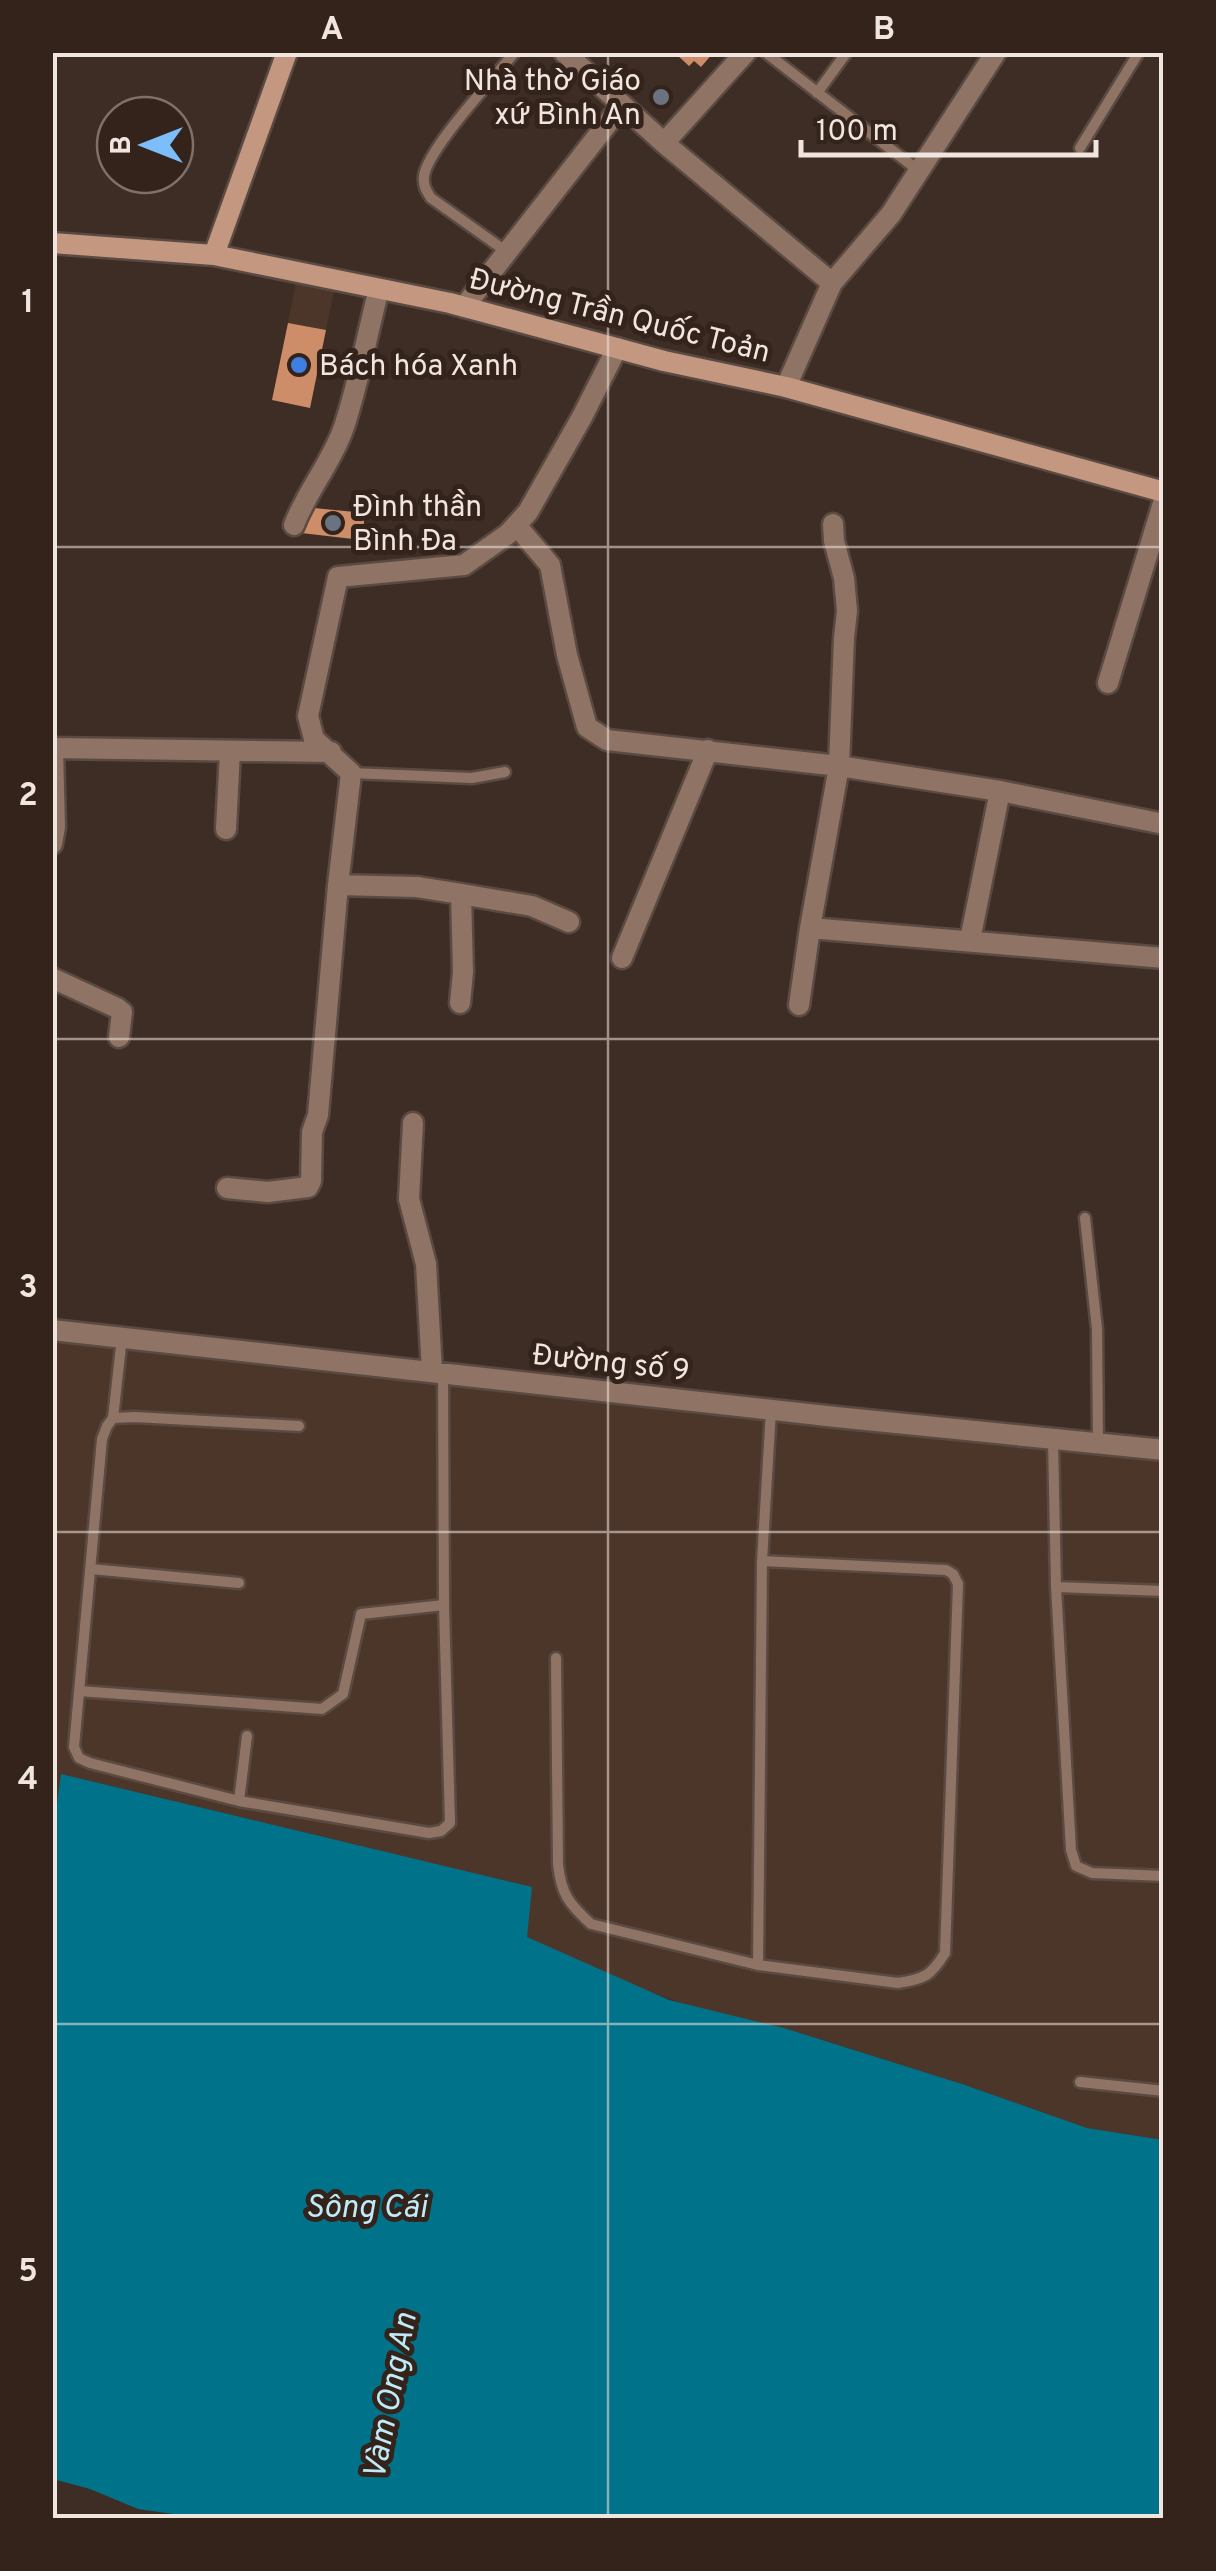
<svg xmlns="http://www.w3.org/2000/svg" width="1216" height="2571" viewBox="0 0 1216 2571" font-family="Overpass,sans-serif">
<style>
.built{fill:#4c362a}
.water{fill:#00738a}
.building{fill:#cd8d69}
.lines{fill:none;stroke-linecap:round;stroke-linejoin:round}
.lane-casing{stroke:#5a4a42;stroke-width:15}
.street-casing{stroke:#5a4a42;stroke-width:25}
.secondary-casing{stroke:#5a4a42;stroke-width:25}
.lane{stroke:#8f7364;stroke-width:10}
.street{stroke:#8f7364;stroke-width:20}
.secondary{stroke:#c49880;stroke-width:20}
.grid{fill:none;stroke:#f0e5df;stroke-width:2.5;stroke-opacity:0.55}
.worship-dot{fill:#6b7280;stroke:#33231a;stroke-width:4}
.shop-dot{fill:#3f7fe0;stroke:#33231a;stroke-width:4}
.labels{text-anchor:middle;stroke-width:10;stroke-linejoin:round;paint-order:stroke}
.poi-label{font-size:30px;fill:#f0e5df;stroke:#33231a;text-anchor:start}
.street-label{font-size:30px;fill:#f0e5df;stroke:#33231a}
.water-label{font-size:32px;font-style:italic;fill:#bfebf8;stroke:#33231a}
.neatline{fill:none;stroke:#f0e5df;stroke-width:4}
.grid-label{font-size:32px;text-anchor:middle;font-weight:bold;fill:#f0e5df}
</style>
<rect width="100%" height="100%" fill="#3e2d24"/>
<path class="built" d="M 296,283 L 334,291 L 310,408 L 272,400 Z
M 52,1337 L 1163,1457 L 1163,2140 L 1087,2128 L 962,2084 L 784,2028 L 698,2009 L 639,1988 L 526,1937 L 531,1887 L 61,1774 L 56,1812 L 53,1811 Z"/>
<path class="water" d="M 61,1774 L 532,1887 L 527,1937 L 669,2000 L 784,2028 L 962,2084 L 1087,2128 L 1163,2140 L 1163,2518 L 202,2518 L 138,2509 L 90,2489 L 53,2479 L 52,1811 L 56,1811 Z"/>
<path class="building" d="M 674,52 L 714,52 L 701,67 L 694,61 L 689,66 Z
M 288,323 L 326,330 L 310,408 L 272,400 Z
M 304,507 L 365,513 L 362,540 L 301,533 Z"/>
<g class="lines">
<g class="lane-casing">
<path id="lane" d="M 765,52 L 919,171
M 817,93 L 847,52
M 1080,148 L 1139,52
M 507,252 L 431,198 C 426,190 423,186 424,176 C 428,148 495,77 515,52
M 351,773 L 472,778 L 505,772
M 1085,1218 L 1097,1329 L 1098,1443
M 113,1418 L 122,1337
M 299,1426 L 135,1417 L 113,1418 L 107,1426 L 102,1439 L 74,1747 L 79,1758 L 90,1763 L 239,1801 L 429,1833 L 441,1831 L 450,1823 L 444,1605 L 443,1373
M 1053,1439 L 1056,1587 L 1071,1850 L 1076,1866 L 1092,1873 L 1164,1876
M 762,1561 L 946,1570 L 953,1574 L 958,1584 L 945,1953 C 931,1976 924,1979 898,1983 L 758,1965 L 762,1561 L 771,1410
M 91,1569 L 239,1583
M 1056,1587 L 1164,1591
M 556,1658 L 558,1864 C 561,1894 569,1904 591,1924 L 758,1965
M 79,1691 L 322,1709 L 343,1694 L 361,1614 L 444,1605
M 239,1801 L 247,1736
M 1080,2082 L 1164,2091"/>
</g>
<g class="street-casing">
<path id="street" d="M 564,52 L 664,143 L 832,283 L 891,214 L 996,52
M 664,143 L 746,52
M 464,307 L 622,105
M 786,387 L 832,283
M 294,525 C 307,491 332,462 344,427 C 359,382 367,334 379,289
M 516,525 L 550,565 L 567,655 L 587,727 L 607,740 L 839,766 L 1000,791 L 1164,824
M 1108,683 L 1164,500
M 52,748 L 331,752
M 226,829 L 230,751
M 52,844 L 55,827 L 53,748
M 338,885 L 417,887 L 461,894 L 532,906 L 569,922
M 810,928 L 1164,958
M 970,940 L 1000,791
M 622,958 L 708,750
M 52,978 L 117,1008 L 122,1012 L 119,1037
M 460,1003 L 463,972 L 461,894
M 799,1005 L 810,928 L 839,766 L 844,638 L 847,611 L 844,578 L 834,541 L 833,524
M 413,1123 L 409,1199 L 426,1264 L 432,1371
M 227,1188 L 268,1192 L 308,1187 L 311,1181 L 312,1132 L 318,1115 L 338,885 L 351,773 L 314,739 L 308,716 L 338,577 L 464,565 L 508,534 L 528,512 L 582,417 L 617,348
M 52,1330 L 836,1417 L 1164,1450"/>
</g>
<g class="secondary-casing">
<path id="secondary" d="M 52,243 L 214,255 L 450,303 L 664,361 L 786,387 L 1164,492
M 214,255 L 287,52"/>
</g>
<use href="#lane" class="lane"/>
<use href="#street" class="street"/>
<use href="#secondary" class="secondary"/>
</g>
<path class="grid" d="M 608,52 L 608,2518M 52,547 L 1164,547M 52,1039 L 1164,1039M 52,1532 L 1164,1532M 52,2024 L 1164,2024"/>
<g class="worship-dot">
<circle cx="661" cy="97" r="10"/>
<circle cx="333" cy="523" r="10"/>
</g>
<circle class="shop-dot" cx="299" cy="365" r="10"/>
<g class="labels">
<g class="poi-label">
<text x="641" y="90" text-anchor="end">Nhà thờ Giáo<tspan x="641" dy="34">xứ Bình An</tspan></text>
<text x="319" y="375">Bách hóa Xanh</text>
<text x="353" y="516">Đình thần<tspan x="353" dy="34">Bình Đa</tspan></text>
</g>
<g class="street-label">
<text transform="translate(620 315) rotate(14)" y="10">Đường Trần Quốc Toản</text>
<text transform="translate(611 1362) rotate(6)" y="10">Đường số 9</text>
</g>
<g class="water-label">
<text x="366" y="2217">Sông Cái</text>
<text transform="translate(389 2396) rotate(-79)" y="11">Vàm Ong An</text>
</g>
</g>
<rect width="1216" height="2571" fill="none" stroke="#33231a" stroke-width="110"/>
<g transform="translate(145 145) rotate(270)"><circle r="48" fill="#33231a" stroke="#7f7169" stroke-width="2.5"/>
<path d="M0-8L18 38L0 25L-18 38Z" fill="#7bbef9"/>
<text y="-15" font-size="28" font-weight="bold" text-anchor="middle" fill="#f0e5df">B</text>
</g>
<path d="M801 140v15h295v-15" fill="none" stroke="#f0e5df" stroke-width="5"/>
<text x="816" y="140" font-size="30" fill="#f0e5df" stroke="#33231a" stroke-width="8" paint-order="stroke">100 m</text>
<rect x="55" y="55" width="1106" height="2461" class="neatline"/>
<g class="grid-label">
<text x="332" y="39">A</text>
<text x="884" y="39">B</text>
<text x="28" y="312">1</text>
<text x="28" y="805">2</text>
<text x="28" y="1297">3</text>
<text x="28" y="1789">4</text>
<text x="28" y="2281">5</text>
</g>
</svg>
